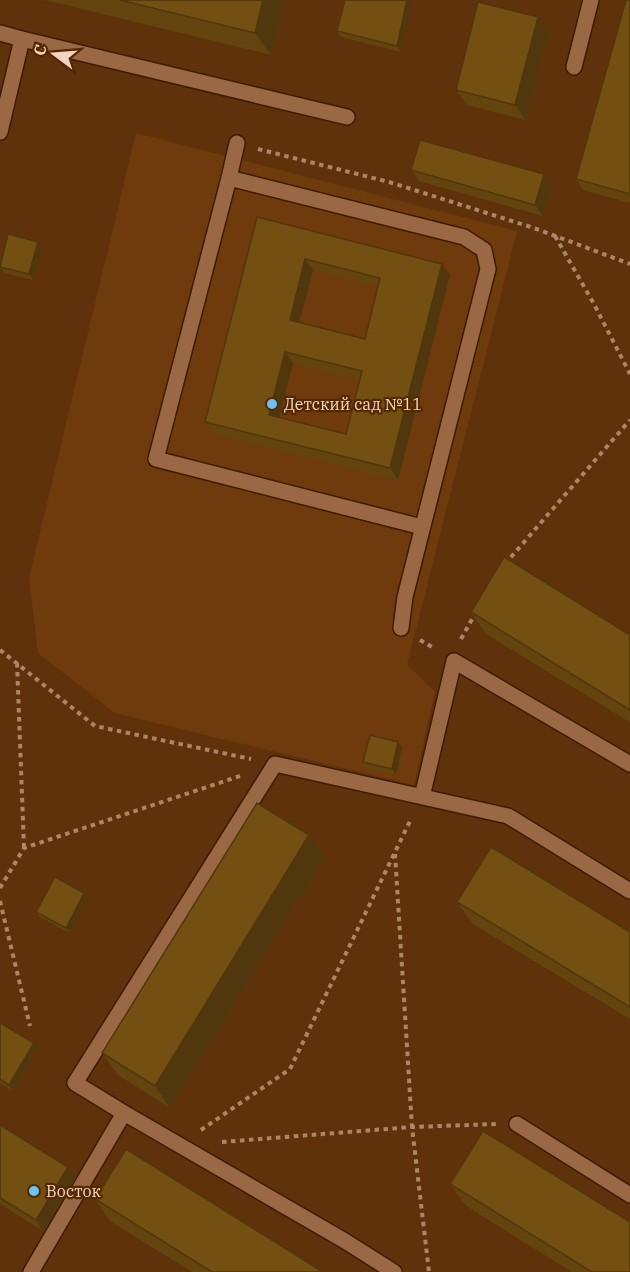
<svg xmlns="http://www.w3.org/2000/svg" width="630" height="1272" viewBox="0 0 630 1272" font-family="'IBM Plex Serif',serif">
<style>
.built{fill:#6f3b0d}
.lines{fill:none;stroke-linecap:round;stroke-linejoin:round}
.minor-casing{stroke:#3e1c00;stroke-width:18}
.path{stroke:#ab8669;stroke-width:4;stroke-dasharray:4.5 4.5;stroke-linecap:butt}
.minor{stroke:#9a6844;stroke-width:15}
.wall{fill:#63440f;fill-rule:evenodd}
.shaded-wall{fill:#50370d}
.building{fill:#734f12;stroke:#50370d;stroke-width:1.5;fill-rule:evenodd}
.poi-dot{fill:#6dc2f3;stroke:#542800;stroke-width:2}
.labels{text-anchor:middle;stroke-width:4.5;stroke-linejoin:round;paint-order:stroke}
.poi-label{font-size:16px;fill:#f1d4c1;stroke:#542800;text-anchor:start}
</style>
<rect width="100%" height="100%" fill="#60320b"/>
<path class="built" d="M 136,133 L 517,231 L 407,665 L 435,692 L 414,785 L 115,713 L 38,653 L 29,578 Z"/>
<g class="lines">
<g class="minor-casing">
<path id="minor" d="M 0,33 L 22,39 L 0,132
M 22,39 L 347,117
M 574,67 L 591,0
M 229,178 L 237,143
M 401,628 L 405,597 L 488,269 L 484,250 L 464,237 L 229,178 L 156,459 L 422,527
M 422,797 L 454,661 L 630,764
M 124,1113 L 75,1083 L 275,764 L 508,816 L 630,891
M 517,1124 L 630,1195
M 31,1272 L 124,1113 L 345,1241 L 394,1272"/>
</g>
<path class="path" d="M 258,149 L 389,182 L 534,228 L 630,264
M 555,236 L 594,304 L 630,374
M 505,564 L 630,420
M 461,639 L 476,612
M 420,640 L 434,648
M 0,650 L 95,726 L 251,759
M 17,663 L 24,848
M 395,854 L 412,1127 L 429,1272
M 0,888 L 24,848 L 240,776
M 0,901 L 30,1026
M 201,1130 L 290,1069 L 411,819
M 222,1142 L 412,1127 L 496,1124"/>
<use href="#minor" class="minor"/>
</g>
<path class="wall" d="M 45,0 L 284,0 L 271,55 Z
M 413,0 L 401,52 L 341,37 L 337,31 Z
M 630,0 L 630,203 L 583,190 L 576,179 Z
M 538,17 L 549,32 L 526,120 L 467,105 L 456,90 Z
M 411,170 L 552,185 L 543,216 L 419,181 Z
M 257,217 L 450,275 L 398,480 L 213,433 L 205,422 ZM 313,270 L 378,286 L 365,339 L 299,323 ZM 293,363 L 359,380 L 346,434 L 279,417 Z
M 42,248 L 33,280 L 4,273 L 0,267 L 0,265 Z
M 471,612 L 630,635 L 630,722 L 486,634 Z
M 402,747 L 396,775 L 367,768 L 363,762 Z
M 325,857 L 170,1108 L 118,1075 L 102,1053 Z
M 88,899 L 70,933 L 40,917 L 36,912 Z
M 457,902 L 630,932 L 630,1019 L 473,924 Z
M 0,1023 L 38,1048 L 13,1091 L 0,1083 Z
M 0,1125 L 76,1178 L 43,1231 L 0,1204 Z
M 450,1184 L 630,1272 L 572,1272 L 466,1206 Z
M 95,1199 L 323,1272 L 192,1272 L 110,1221 Z"/>
<path class="shaded-wall" d="M 263,0 L 284,0 L 271,55 L 255,33 Z
M 407,0 L 413,0 L 401,52 L 397,46 Z
M 538,17 L 549,32 L 526,120 L 515,105 Z
M 544,174 L 552,185 L 543,216 L 535,205 Z
M 38,242 L 42,248 L 33,280 L 29,274 Z
M 305,259 L 313,270 L 297,331 L 290,320 Z
M 442,264 L 450,275 L 398,480 L 390,468 Z
M 285,352 L 293,363 L 277,426 L 269,415 Z
M 398,742 L 402,747 L 396,775 L 392,769 Z
M 309,835 L 325,857 L 170,1108 L 155,1086 Z
M 84,893 L 88,899 L 70,933 L 66,928 Z
M 34,1043 L 38,1048 L 13,1091 L 9,1085 Z
M 68,1167 L 76,1178 L 43,1231 L 36,1220 Z"/>
<path class="building" d="M 120,0 L 263,0 L 255,33 Z
M 345,0 L 407,0 L 397,46 L 337,31 Z
M 626,0 L 630,0 L 630,194 L 576,179 Z
M 478,2 L 538,17 L 515,105 L 456,90 Z
M 420,140 L 544,174 L 535,205 L 411,170 Z
M 257,217 L 442,264 L 390,468 L 205,422 ZM 305,259 L 380,278 L 365,339 L 290,320 ZM 285,352 L 362,371 L 346,434 L 269,415 Z
M 8,234 L 38,242 L 29,274 L 0,267 Z
M 504,557 L 630,635 L 630,710 L 471,612 Z
M 370,735 L 398,742 L 392,769 L 363,762 Z
M 257,803 L 309,835 L 155,1086 L 102,1053 Z
M 491,847 L 630,932 L 630,1007 L 457,902 Z
M 55,877 L 84,893 L 66,928 L 36,912 Z
M 0,1023 L 34,1043 L 9,1085 L 0,1079 Z
M 0,1125 L 68,1167 L 36,1220 L 0,1198 Z
M 483,1131 L 630,1222 L 630,1272 L 592,1272 L 450,1184 Z
M 126,1149 L 323,1272 L 212,1272 L 95,1199 Z"/>
<g class="poi-dot">
<circle cx="272" cy="404" r="6"/>
<circle cx="34" cy="1191" r="6"/>
</g>
<g class="labels">
<g class="poi-label">
<text x="284" y="410">Детский сад №11</text>
<text x="46" y="1197">Восток</text>
</g>
</g>
<g transform="translate(54 54) rotate(286)" stroke="#542800" stroke-width="4.5" paint-order="stroke">
<path d="M0-4.5L10 22L0 15L-10 22Z" fill="#f1d4c1"/>
<text y="-9" font-size="16" font-weight="bold" text-anchor="middle" fill="#f1d4c1">С</text>
</g>
</svg>
